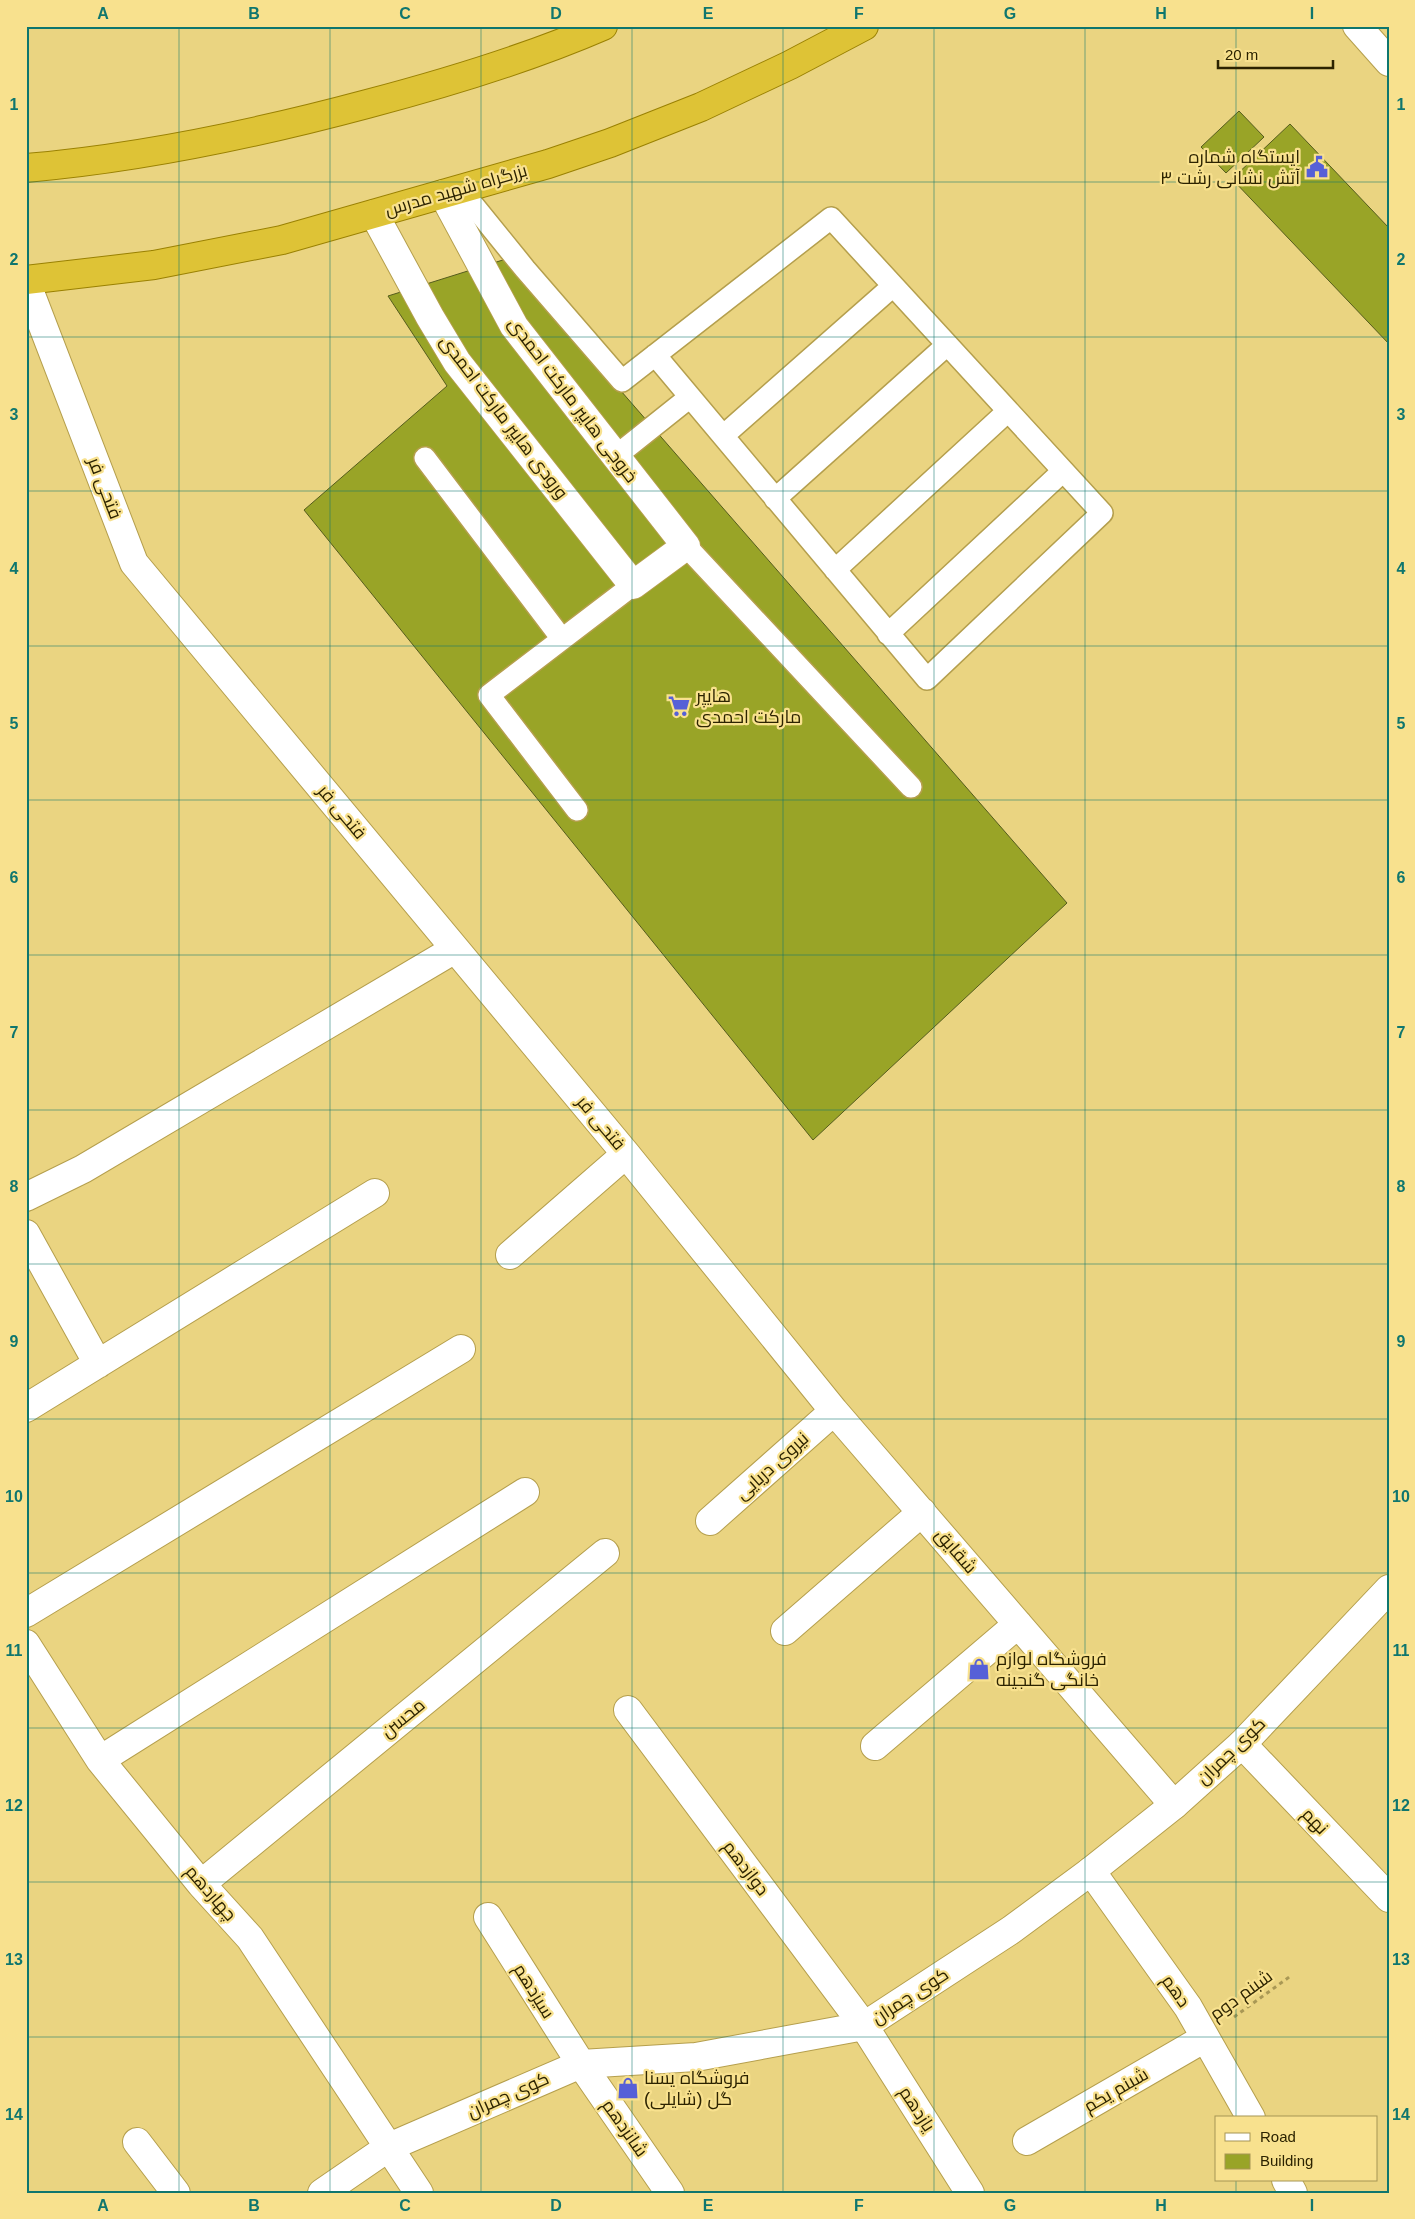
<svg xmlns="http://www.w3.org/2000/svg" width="1415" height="2219" viewBox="0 0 1415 2219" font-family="Helvetica,Cairo,sans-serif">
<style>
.building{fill:#99a427;stroke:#555c1d}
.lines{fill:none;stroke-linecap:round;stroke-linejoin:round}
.service-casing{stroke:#b59f4d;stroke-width:24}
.minor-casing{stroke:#b59f4d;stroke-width:30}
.secondary-casing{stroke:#b59f4d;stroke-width:30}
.trunk-casing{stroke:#9a8102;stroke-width:30}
.path{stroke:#a99855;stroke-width:3;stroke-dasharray:4 4;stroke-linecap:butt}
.service{stroke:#fff;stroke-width:21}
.minor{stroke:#fff;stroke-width:28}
.secondary{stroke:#fff;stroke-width:28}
.trunk{stroke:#dec336;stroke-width:28}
.grid{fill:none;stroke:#0f766e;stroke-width:1;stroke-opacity:0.55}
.labels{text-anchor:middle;stroke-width:4.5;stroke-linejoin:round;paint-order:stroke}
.poi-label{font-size:18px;fill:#2c2300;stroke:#f8e18e;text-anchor:start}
.street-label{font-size:18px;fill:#2c2300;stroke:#f8e18e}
.neatline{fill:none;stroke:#0f766e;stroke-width:2}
.grid-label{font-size:16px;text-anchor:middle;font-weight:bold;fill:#0f766e}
</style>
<rect width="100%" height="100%" fill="#ead481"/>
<path class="building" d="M 1239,111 L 1264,137 L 1226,173 L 1201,147 Z
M 1290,124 L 1389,228 L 1389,344 L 1232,179 Z
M 506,259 L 1067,903 L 813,1140 L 304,510 L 447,386 L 388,296 Z"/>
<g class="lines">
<g class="service-casing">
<path id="service" d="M 461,190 L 525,269 L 622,381 L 831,218 L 1102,513 L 927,679 L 655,355
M 723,436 L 893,286
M 616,456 L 690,397
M 425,458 L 562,639
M 775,499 L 947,345
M 686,546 L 911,787
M 835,570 L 1008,411
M 888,634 L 1063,471
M 577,810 L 489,695 L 633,585"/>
</g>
<g class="minor-casing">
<path id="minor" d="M 1357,26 L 1389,62
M 374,214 L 430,317 L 457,362 L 633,585 L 686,546 L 514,326 L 443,194
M 26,282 L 134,563 L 626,1154 L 834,1411 L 1174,1805
M 26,1197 L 83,1169 L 455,949
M 26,1234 L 98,1364
M 510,1255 L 626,1154
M 26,1408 L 375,1193
M 710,1521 L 834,1411
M 26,1613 L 461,1349
M 785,1631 L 922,1512
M 26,1644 L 100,1760 L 201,1884 L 250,1938 L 419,2193
M 628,1710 L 864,2026 L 970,2193
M 1242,1744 L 1389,1898
M 875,1746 L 1018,1624
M 100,1760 L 525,1492
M 1091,1871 L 1188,2007 L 1251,2118
M 201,1884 L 605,1553
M 488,1917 L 581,2064 L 670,2193
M 1027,2141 L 1205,2038
M 137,2142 L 176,2193
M 1286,2180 L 1293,2193"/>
</g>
<g class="secondary-casing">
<path id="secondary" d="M 322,2193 L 389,2147 L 581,2064 L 696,2057 L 864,2026 L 1011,1930 L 1091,1871 L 1174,1805 L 1242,1744 L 1389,1589"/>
</g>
<g class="trunk-casing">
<path id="trunk" d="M 26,168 C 142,158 255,134 367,104 C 447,83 527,59 603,26
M 26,280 L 154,265 L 282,240 L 548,164 L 610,143 L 701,107 L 790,65 L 864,26"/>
</g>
<path class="path" d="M 1234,2017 L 1292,1975"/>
<use href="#service" class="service"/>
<use href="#minor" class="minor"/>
<use href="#secondary" class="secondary"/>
<use href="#trunk" class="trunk"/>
</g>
<path class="grid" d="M 179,26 L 179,2193M 330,26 L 330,2193M 481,26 L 481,2193M 632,26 L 632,2193M 783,26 L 783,2193M 934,26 L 934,2193M 1085,26 L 1085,2193M 1236,26 L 1236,2118M 26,182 L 1389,182M 26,337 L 1389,337M 26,491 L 1389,491M 26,646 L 1389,646M 26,800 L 1389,800M 26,955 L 1389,955M 26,1110 L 1389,1110M 26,1264 L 1389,1264M 26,1419 L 1389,1419M 26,1573 L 1389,1573M 26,1728 L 1389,1728M 26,1882 L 1389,1882M 26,2037 L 1389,2037M 1236,2180 L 1236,2193"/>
<defs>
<g id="civic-bare" transform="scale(1.725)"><path d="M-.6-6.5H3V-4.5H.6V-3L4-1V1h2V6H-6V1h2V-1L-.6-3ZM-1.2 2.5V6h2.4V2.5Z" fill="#5660d7" stroke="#f8e18e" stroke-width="2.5" paint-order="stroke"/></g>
<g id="supermarket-bare" transform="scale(1.725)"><path d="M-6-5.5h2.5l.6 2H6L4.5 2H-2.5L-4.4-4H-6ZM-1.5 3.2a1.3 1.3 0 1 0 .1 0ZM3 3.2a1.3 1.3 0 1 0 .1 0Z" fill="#5660d7" stroke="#f8e18e" stroke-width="2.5" paint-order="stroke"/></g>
<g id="shop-bare" transform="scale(1.725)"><path d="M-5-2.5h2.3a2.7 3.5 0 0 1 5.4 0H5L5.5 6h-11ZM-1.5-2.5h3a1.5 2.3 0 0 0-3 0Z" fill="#5660d7" stroke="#f8e18e" stroke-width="2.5" paint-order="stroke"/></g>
</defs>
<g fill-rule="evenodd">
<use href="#civic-bare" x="1317" y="167"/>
<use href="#supermarket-bare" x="679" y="706"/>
<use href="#shop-bare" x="979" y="1669"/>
<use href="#shop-bare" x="628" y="2088"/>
</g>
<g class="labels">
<g class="poi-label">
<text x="1300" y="163" text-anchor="end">ایستگاه شماره<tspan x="1300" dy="21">۳ آتش نشانی رشت</tspan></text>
<text x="696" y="702">هایپر<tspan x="696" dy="21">مارکت احمدی</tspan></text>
<text x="996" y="1665">فروشگاه لوازم<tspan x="996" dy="21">خانگی گنجینه</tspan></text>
<text x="644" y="2084">فروشگاه یسنا<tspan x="644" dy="21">گل (شایلی)</tspan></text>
</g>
<g class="street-label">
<text transform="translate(456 190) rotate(-16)" y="6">بزرگراه شهید مدرس</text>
<text transform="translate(573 400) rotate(53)" y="6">خروجی هایپر مارکت احمدی</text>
<text transform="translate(504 417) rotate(53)" y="6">ورودی هایپر مارکت احمدی</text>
<text transform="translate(105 488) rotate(69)" y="6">فتحی فر</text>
<text transform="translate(342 812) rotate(50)" y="6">فتحی فر</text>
<text transform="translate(601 1123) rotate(50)" y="6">فتحی فر</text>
<text transform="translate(772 1466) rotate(-42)" y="6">نیروی دریایی</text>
<text transform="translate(956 1551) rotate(49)" y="6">شقایق</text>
<text transform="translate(403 1718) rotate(-39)" y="6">محسن</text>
<text transform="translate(1231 1751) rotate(-44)" y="6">کوی چمران</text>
<text transform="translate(1315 1821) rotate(46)" y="6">نهم</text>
<text transform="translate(746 1868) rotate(53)" y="6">دوازدهم</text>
<text transform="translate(211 1893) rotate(49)" y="6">چهاردهم</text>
<text transform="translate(534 1991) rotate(58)" y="6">سیزدهم</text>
<text transform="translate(1176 1991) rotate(55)" y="6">دهم</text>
<text transform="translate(1241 1995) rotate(-36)" y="6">شبنم دوم</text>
<text transform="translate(910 1996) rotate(-33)" y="6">کوی چمران</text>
<text transform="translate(1116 2090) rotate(-30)" y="6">شبنم یکم</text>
<text transform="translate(508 2095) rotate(-24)" y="6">کوی چمران</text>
<text transform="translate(917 2109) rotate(57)" y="6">یازدهم</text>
<text transform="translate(625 2128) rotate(55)" y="6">شانزدهم</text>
</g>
</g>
<rect width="1415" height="2219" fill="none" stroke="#f8e18e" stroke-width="55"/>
<rect x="1215" y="2116" width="162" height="65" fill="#f8e18e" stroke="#a69555"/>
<rect x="1225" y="2133" width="25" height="8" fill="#ffffff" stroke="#a69555"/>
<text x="1260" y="2142" font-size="15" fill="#2c2300">Road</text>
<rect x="1225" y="2154" width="25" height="15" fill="#99a427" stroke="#a69555"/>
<text x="1260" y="2166" font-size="15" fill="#2c2300">Building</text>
<path d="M1218 60v8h115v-8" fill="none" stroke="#2c2300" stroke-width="2.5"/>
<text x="1225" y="60" font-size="15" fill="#2c2300" stroke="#f8e18e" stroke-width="4" paint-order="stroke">20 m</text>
<rect x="28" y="28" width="1360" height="2164" class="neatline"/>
<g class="grid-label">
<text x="103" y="19">A</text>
<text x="254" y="19">B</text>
<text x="405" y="19">C</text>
<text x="556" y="19">D</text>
<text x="708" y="19">E</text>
<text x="859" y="19">F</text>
<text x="1010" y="19">G</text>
<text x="1161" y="19">H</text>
<text x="1312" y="19">I</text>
<text x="14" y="110">1</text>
<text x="1401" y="110">1</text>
<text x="14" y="265">2</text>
<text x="1401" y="265">2</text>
<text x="14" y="420">3</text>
<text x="1401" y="420">3</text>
<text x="14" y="574">4</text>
<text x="1401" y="574">4</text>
<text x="14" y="729">5</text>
<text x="1401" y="729">5</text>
<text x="14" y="883">6</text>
<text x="1401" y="883">6</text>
<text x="14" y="1038">7</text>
<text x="1401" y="1038">7</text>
<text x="14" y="1192">8</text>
<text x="1401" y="1192">8</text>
<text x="14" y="1347">9</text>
<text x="1401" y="1347">9</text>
<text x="14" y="1502">10</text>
<text x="1401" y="1502">10</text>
<text x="14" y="1656">11</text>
<text x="1401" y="1656">11</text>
<text x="14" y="1811">12</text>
<text x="1401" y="1811">12</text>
<text x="14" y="1965">13</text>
<text x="1401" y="1965">13</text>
<text x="14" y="2120">14</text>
<text x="1401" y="2120">14</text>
<text x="103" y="2211">A</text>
<text x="254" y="2211">B</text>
<text x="405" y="2211">C</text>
<text x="556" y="2211">D</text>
<text x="708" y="2211">E</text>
<text x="859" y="2211">F</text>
<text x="1010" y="2211">G</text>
<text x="1161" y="2211">H</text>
<text x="1312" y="2211">I</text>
</g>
</svg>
